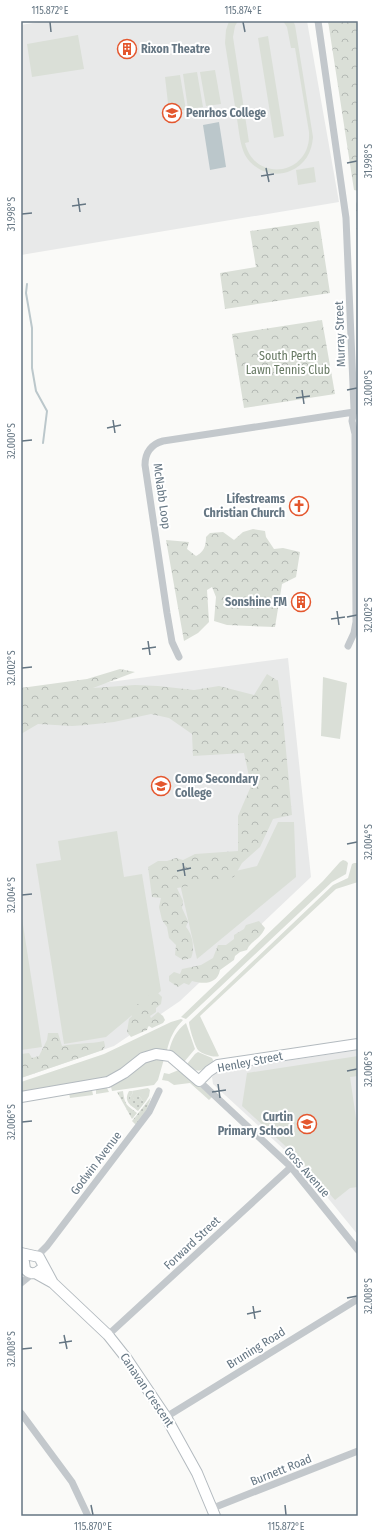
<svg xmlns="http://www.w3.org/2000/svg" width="379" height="1537" viewBox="0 0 379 1537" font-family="'Fira Sans Condensed',sans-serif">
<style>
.built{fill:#e8e9e9}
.grass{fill:#dadfd7}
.forest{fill:url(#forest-crowns)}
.garden{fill:url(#garden-dots)}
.water{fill:#bbc7cb}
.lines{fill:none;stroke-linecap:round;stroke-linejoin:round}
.stream{stroke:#bbc7cb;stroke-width:2}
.secondary-casing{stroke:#b3babf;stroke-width:12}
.street{stroke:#c3c8cc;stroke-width:7}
.secondary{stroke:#fff;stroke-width:10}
.ticks{fill:none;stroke:#657683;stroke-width:1.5}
.labels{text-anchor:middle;stroke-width:4;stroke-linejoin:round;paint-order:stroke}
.poi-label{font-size:12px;font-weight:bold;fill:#657683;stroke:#fff;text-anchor:start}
.street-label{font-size:12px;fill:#657683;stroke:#fff}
.park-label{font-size:12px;fill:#687a64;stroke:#fff}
.neatline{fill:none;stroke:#657683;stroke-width:1.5}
.ticks-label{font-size:10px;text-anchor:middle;fill:#657683}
</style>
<defs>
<pattern id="forest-crowns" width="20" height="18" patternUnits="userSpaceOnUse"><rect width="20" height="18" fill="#dadfd7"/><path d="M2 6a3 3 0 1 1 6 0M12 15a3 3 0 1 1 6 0" fill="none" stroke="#b4b9b4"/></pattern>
<pattern id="garden-dots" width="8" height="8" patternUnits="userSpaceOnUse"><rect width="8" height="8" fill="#dadfd7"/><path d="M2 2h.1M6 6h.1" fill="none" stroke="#b4b9b4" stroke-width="1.8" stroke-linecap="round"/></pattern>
</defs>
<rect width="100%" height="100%" fill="#fafaf8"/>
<path class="built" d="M 45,21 L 307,21 L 339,202 L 21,255 L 21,25 Z
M 288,658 L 311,877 L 180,1001 L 114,1046 L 21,1078 L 21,694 Z
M 358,1050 L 358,1235 L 301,1165 L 213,1084 L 212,1077 L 215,1073 L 225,1070 Z"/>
<path class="grass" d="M 229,21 L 238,21 L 235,26 L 233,37 L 249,142 L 245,143 C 255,184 312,175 309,132 L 295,48 L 291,48 L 287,27 L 283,21 L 293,21 L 295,25 L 313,137 C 312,152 305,165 290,171 C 274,178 254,171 245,155 C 240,145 239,131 237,119 C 233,94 229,68 225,43 L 226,30 Z
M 78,35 L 84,69 L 32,77 L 27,44 Z
M 268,36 L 284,136 L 274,138 L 258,38 Z
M 215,70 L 221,104 L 206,106 L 200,72 Z
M 197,72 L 203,107 L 188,109 L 183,74 Z
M 180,75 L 186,110 L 169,112 L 165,77 Z
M 314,167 L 316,182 L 298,185 L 296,170 Z
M 323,677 L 347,683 L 340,739 L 321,736 Z
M 278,822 L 294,822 L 296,877 L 197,959 L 180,884 L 257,866 Z
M 117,831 L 124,877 L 142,874 L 161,991 L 106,1037 L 64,1044 L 36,864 L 61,860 L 58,841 Z
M 343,860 L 346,861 L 348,863 L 346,874 L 332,882 L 186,1019 L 181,1017 L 323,881 L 340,862 Z
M 354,863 L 358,863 L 358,882 L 336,889 L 200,1016 L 219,1056 C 214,1058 202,1054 198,1050 C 195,1046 189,1027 189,1022 L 333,885 L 348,878 L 352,864 Z
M 21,912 L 42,1047 L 21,1050 Z
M 181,1019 L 183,1020 C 174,1029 170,1038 167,1050 L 158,1049 L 106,1079 L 21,1092 L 21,1082 L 104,1054 L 171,1022 Z
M 186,1023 L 195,1049 L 184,1062 L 169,1051 C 172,1039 176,1031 186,1023 Z
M 198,1052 L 212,1058 L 214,1062 C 201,1068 201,1077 187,1064 L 195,1054 Z
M 358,1056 L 358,1076 L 350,1077 L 358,1132 L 358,1187 L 350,1188 L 335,1200 L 295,1155 L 242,1106 L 247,1073 Z
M 156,1058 L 164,1059 L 158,1080 L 154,1085 L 112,1091 L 111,1087 L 113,1084 L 144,1062 Z
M 181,1069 L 212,1097 L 209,1100 L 190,1083 L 174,1085 L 168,1081 L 162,1080 L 164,1073 L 169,1074 Z
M 106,1086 L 109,1092 L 96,1094 L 96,1089 Z
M 148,1088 L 150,1090 L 149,1096 L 146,1101 L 143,1101 L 139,1096 L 133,1099 L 130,1099 L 130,1097 L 133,1093 L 132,1091 Z
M 92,1090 L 93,1095 L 70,1098 L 69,1093 Z"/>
<path class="forest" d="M 328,21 L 358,21 L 358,191 L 354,190 Z
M 358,199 L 358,284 L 356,204 Z
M 319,221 L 330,293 L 225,309 L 220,273 L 256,267 L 250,231 Z
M 322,320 L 335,394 L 244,408 L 232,334 Z
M 253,529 L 265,531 L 266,537 L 274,549 L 283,548 L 300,552 L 296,577 L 282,584 L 275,627 L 227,625 L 214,621 L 216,597 L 212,587 L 207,590 L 209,622 L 198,633 L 184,641 L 166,540 L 189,542 L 187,549 L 196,556 C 204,552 206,546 206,537 L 210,533 L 223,532 L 234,540 L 243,532 Z
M 120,669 L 135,672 L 93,688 L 135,685 L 158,686 L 194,690 L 219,686 L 254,695 L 267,674 L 278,681 L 283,718 L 292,815 L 273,819 L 260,847 L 242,863 L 234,877 L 220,881 L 177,888 L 183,901 L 182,908 L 188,921 L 186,927 C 193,935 195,949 191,958 L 183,960 L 175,955 L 176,945 L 169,938 L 167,927 L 162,920 L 159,907 L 161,898 L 152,897 L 148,867 L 158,861 L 167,861 L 176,858 L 183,860 L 195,854 L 238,851 L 238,816 L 251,786 L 244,753 L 193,756 L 192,734 L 169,718 L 151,714 L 114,722 L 86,725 L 72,726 L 38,724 L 21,734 L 21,688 L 87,679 Z
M 259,921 L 265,928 C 260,940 251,940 247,950 L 240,952 L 235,956 L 234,960 L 220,970 C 217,985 203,984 192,981 L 189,985 L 184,983 L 178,987 L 169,981 L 169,976 L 174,972 L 180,974 L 182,969 L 201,965 L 213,958 L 218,945 L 226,945 L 234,939 L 234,935 L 244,929 L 246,925 Z
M 157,992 L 162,997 L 161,1004 L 156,1008 L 156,1012 L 150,1016 L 151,1018 L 158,1012 L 163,1016 L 165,1020 L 163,1023 L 152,1028 L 149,1026 L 148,1027 L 147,1030 L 131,1037 L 127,1032 L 129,1019 L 132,1016 L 132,1009 L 137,1004 L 140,1004 L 143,999 C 148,997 151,993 157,992 Z
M 48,1033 L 58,1033 L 62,1046 C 75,1043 90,1044 104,1041 L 105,1046 L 103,1050 L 21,1078 L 21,1054 L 29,1053 L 32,1058 L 39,1056 L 47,1040 Z"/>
<path class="garden" d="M 123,1091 C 125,1106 127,1105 137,1113 L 132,1119 L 117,1092 Z
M 129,1091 L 132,1091 L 133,1093 L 130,1097 L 130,1099 L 133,1099 L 136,1095 L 139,1096 L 143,1101 L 146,1101 L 138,1111 C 131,1105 123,1102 129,1091 Z
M 151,1097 L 145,1114 L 136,1125 L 132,1121 Z"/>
<path class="water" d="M 219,122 L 226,167 L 210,170 L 203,125 Z"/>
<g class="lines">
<path class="stream" d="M 27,284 L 26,293 L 32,328 L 32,368 L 36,391 L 47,411 L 43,443"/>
<g class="secondary-casing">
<path id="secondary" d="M 21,1097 L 108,1082 L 124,1073 L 143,1058 L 156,1054 L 170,1056 L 199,1081 L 209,1071 L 218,1065 L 358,1044
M 21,1253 L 39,1257 L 53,1283
M 21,1259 L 24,1262 L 25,1269 C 29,1274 35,1275 40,1270
M 35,1273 L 53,1283 L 108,1335 L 127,1359 L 166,1417 L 197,1473 L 215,1516"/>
</g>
<path class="street" d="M 318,21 L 346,218 L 354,409 L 352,421 L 355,434 L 356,622 L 354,633 L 348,646
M 179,657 L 172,642 L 167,613 L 145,465 C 145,452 152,444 163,441 L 354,412
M 199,1081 L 291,1167 L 358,1250
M 37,1256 L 47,1246 L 149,1112 L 159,1091
M 21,1283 L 32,1274
M 108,1335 L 291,1167
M 21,1413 L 72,1482 L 88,1516
M 166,1417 L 358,1299
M 213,1508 L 358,1451"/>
<use href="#secondary" class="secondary"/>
</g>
<path class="ticks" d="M 50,22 L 51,32M 243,22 L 245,32M 347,163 L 357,161M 266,168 L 269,182M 261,176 L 274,174M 78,198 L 80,212M 72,206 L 86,204M 22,214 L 32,213M 302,390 L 304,404M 347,390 L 357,388M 296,398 L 310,396M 113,420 L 115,433M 107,428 L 121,425M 22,441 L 32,440M 337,611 L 339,625M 347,617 L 357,615M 331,619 L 345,617M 148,641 L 150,655M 142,649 L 156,647M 22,668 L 32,667M 347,844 L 357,842M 183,863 L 185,876M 177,871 L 191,868M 22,895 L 32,894M 347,1071 L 357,1069M 218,1084 L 220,1098M 212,1092 L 226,1090M 22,1122 L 32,1121M 347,1298 L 357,1296M 253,1306 L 255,1319M 247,1314 L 261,1311M 64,1335 L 67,1349M 59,1343 L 72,1341M 22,1349 L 32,1348M 91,1505 L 93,1515M 285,1505 L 286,1515"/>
<defs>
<g id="building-ring" transform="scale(1)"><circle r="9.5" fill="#fff" stroke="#e4572e" stroke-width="1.5"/><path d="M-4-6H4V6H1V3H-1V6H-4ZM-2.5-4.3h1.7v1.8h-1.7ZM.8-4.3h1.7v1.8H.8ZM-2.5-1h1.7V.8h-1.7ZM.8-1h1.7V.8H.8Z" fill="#e4572e"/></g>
<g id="school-ring" transform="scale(1)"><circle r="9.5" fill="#fff" stroke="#e4572e" stroke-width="1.5"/><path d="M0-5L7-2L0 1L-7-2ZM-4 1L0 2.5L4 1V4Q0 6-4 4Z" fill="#e4572e"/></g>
<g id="church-ring" transform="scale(1)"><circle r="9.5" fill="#fff" stroke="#e4572e" stroke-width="1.5"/><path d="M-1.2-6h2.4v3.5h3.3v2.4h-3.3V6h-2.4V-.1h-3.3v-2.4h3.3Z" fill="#e4572e"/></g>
</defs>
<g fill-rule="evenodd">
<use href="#building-ring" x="127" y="49"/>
<use href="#school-ring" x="172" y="113"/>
<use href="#church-ring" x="299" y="506"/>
<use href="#building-ring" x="301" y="602"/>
<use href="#school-ring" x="161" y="786"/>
<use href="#school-ring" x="307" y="1124"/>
</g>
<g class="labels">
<g class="poi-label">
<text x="141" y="53">Rixon Theatre</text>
<text x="186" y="117">Penrhos College</text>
<text x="285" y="503" text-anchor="end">Lifestreams<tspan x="285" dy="14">Christian Church</tspan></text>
<text x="287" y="606" text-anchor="end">Sonshine FM</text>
<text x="175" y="783">Como Secondary<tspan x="175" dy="14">College</tspan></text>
<text x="293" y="1121" text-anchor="end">Curtin<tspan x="293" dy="14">Primary School</tspan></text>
</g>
<g class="street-label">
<text transform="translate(340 334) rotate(-92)" y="4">Murray Street</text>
<text transform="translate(162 496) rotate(82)" y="4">McNabb Loop</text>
<text transform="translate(250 1062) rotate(-11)" y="4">Henley Street</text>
<text transform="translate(96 1163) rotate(-53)" y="4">Godwin Avenue</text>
<text transform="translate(307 1172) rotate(49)" y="4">Goss Avenue</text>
<text transform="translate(192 1243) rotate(-43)" y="4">Forward Street</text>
<text transform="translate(256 1348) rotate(-32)" y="4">Bruning Road</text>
<text transform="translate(147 1390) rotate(56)" y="4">Canavan Crescent</text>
<text transform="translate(281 1470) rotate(-22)" y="4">Burnett Road</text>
</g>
<g class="park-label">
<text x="288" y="360">South Perth<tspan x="288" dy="14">Lawn Tennis Club</tspan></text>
</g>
</g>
<rect width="379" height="1537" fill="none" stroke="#ffffff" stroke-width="44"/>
<rect x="22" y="22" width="335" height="1493" class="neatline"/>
<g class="ticks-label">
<text x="50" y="14">115.872°E</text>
<text x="243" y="14">115.874°E</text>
<text transform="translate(368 161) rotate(-90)" y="4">31.998°S</text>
<text transform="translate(11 214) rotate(-90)" y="4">31.998°S</text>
<text transform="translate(368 388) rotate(-90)" y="4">32.000°S</text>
<text transform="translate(11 441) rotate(-90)" y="4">32.000°S</text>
<text transform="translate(368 615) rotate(-90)" y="4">32.002°S</text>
<text transform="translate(11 668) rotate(-90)" y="4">32.002°S</text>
<text transform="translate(368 842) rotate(-90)" y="4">32.004°S</text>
<text transform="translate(11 895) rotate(-90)" y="4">32.004°S</text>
<text transform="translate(368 1069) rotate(-90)" y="4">32.006°S</text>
<text transform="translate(11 1122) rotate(-90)" y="4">32.006°S</text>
<text transform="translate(368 1296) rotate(-90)" y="4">32.008°S</text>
<text transform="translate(11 1349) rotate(-90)" y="4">32.008°S</text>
<text x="93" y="1530">115.870°E</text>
<text x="286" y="1530">115.872°E</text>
</g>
</svg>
